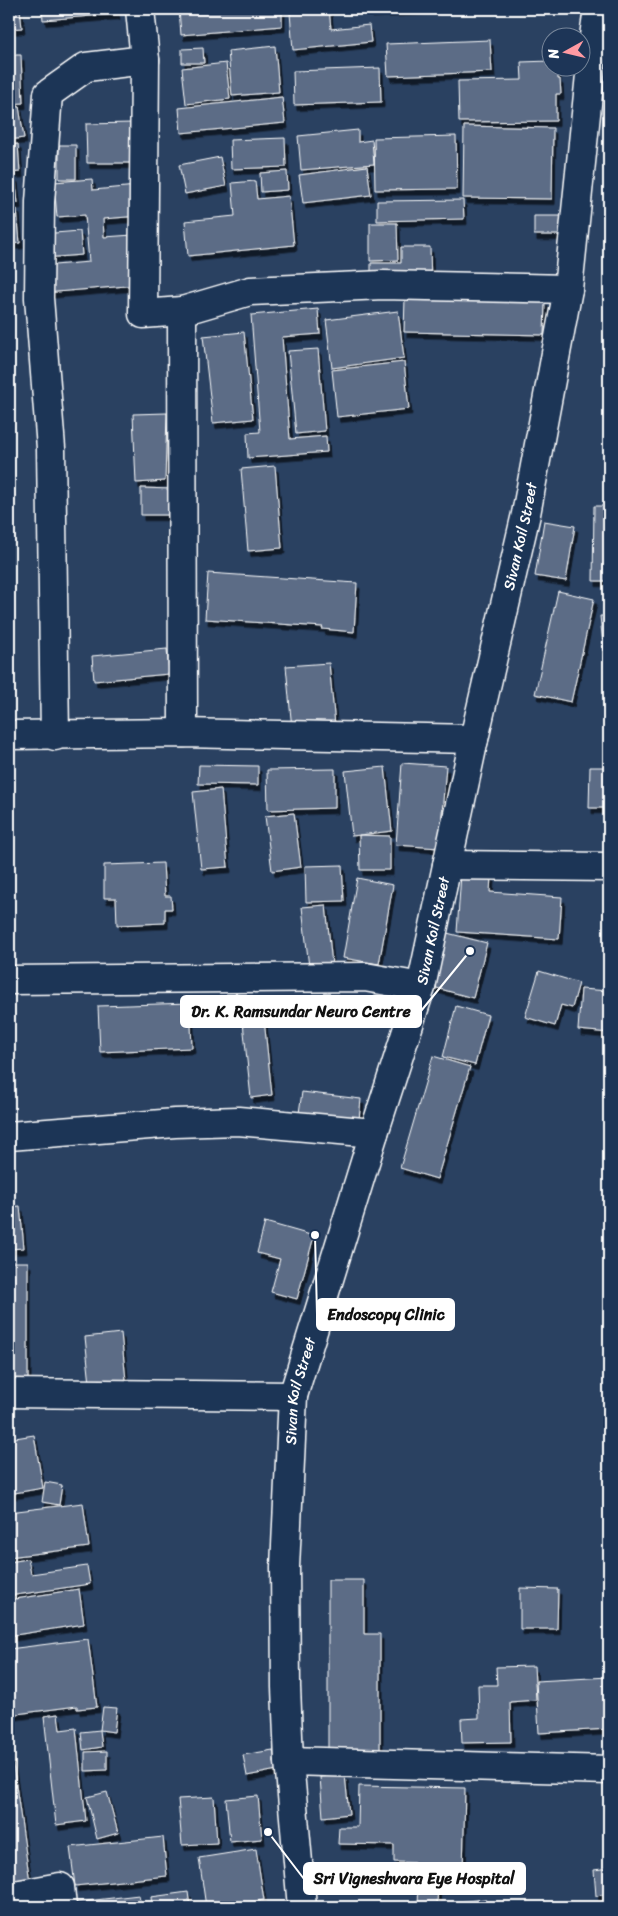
<svg xmlns="http://www.w3.org/2000/svg" width="618" height="1916" viewBox="0 0 618 1916" font-family="Sriracha,sans-serif">
<style>
.building{fill:#5b6c86;stroke:#fff;filter:url(#shadow)}
.lines{fill:none;stroke-linecap:round;stroke-linejoin:round}
.minor-casing{stroke:#fff;stroke-width:31}
.minor{stroke:#1d3557;stroke-width:28}
.labels{text-anchor:middle;stroke-width:4;stroke-linejoin:round;paint-order:stroke}
.street-label{font-size:15px;fill:#fff;stroke:#1d3557}
.leader{fill:none;stroke:#fff;stroke-width:2}
.callout-dot{fill:#fff;stroke:#1d3557;stroke-width:2}
.callout{fill:#fff;stroke:#fff;stroke-width:2}
.callout-label{font-size:16px;text-anchor:middle;font-weight:bold;fill:#111}
</style>
<defs>
<filter id="shadow"><feDropShadow dx="3" dy="5.5" stdDeviation="0" flood-color="#0009"/></filter>
</defs>
<rect width="100%" height="100%" fill="#2a4161"/>
<filter id="ink" filterUnits="userSpaceOnUse"><feTurbulence type="fractalNoise" baseFrequency=".02" numOctaves="2"/><feDisplacementMap in="SourceGraphic" scale="10" xChannelSelector="R" yChannelSelector="G"/><feConvolveMatrix kernelMatrix="1 2 1 2 8 2 1 2 1" color-interpolation-filters="sRGB"/></filter>
<g filter="url(#ink)">
<path class="building" d="M 9,9 L 20,9 L 22,28 L 9,29 Z
M 42,9 L 116,9 L 117,14 L 43,20 Z
M 179,9 L 282,9 L 282,26 L 181,35 Z
M 329,9 L 331,29 L 369,25 L 371,42 L 293,50 L 290,13 Z
M 370,9 L 436,9 L 370,12 Z
M 490,40 L 492,72 L 388,76 L 386,44 Z
M 275,46 L 279,92 L 232,96 L 228,51 Z
M 203,48 L 204,63 L 182,63 L 182,49 Z
M 9,55 L 21,55 L 23,103 L 9,104 Z
M 550,61 L 550,68 L 558,68 L 558,79 L 560,79 L 561,94 L 556,94 L 556,121 L 459,122 L 458,81 L 522,80 L 521,62 Z
M 226,63 L 230,99 L 186,104 L 182,68 Z
M 380,68 L 381,102 L 294,105 L 293,71 Z
M 282,97 L 285,123 L 181,133 L 179,108 Z
M 19,106 L 24,138 L 9,140 L 9,107 Z
M 132,123 L 132,163 L 87,163 L 86,124 Z
M 464,126 L 553,128 L 552,199 L 463,198 Z
M 358,130 L 358,142 L 372,140 L 374,164 L 301,170 L 298,136 Z
M 456,136 L 457,189 L 375,190 L 374,138 Z
M 285,138 L 286,167 L 231,169 L 230,140 Z
M 18,144 L 20,172 L 9,173 L 9,145 Z
M 59,145 L 76,145 L 76,179 L 59,179 Z
M 220,157 L 226,186 L 185,194 L 179,165 Z
M 367,166 L 371,195 L 303,203 L 299,175 Z
M 287,171 L 288,190 L 261,192 L 260,173 Z
M 15,177 L 18,203 L 9,204 L 9,178 Z
M 92,179 L 93,190 L 137,186 L 139,216 L 103,219 L 104,237 L 133,235 L 138,285 L 45,293 L 43,266 L 89,262 L 85,215 L 57,217 L 54,182 Z
M 255,181 L 257,199 L 289,196 L 294,245 L 188,256 L 185,221 L 235,216 L 232,183 Z
M 463,200 L 464,219 L 377,221 L 377,201 Z
M 9,209 L 17,209 L 20,243 L 9,244 Z
M 534,216 L 561,216 L 561,235 L 534,235 Z
M 370,223 L 397,223 L 398,260 L 370,261 Z
M 80,231 L 82,255 L 44,258 L 42,234 Z
M 401,247 L 430,247 L 431,285 L 371,286 L 371,263 L 401,263 Z
M 405,298 L 545,301 L 544,335 L 404,332 Z
M 318,309 L 320,334 L 282,337 L 290,439 L 326,436 L 327,452 L 248,458 L 247,433 L 260,432 L 251,315 Z
M 398,311 L 404,358 L 332,368 L 326,320 Z
M 244,332 L 253,419 L 213,423 L 203,336 Z
M 318,349 L 325,431 L 296,434 L 288,351 Z
M 404,362 L 409,409 L 337,417 L 332,370 Z
M 167,413 L 165,481 L 136,483 L 133,414 Z
M 275,466 L 282,548 L 248,551 L 241,469 Z
M 141,488 L 172,489 L 171,515 L 141,515 Z
M 594,506 L 609,506 L 609,581 L 593,581 Z
M 544,521 L 575,526 L 566,581 L 535,576 Z
M 208,573 L 357,583 L 354,632 L 322,629 L 323,627 L 205,619 Z
M 558,591 L 594,599 L 571,702 L 535,694 Z
M 600,616 L 609,616 L 609,701 Z
M 167,649 L 169,674 L 94,681 L 92,656 Z
M 329,663 L 335,725 L 292,729 L 286,666 Z
M 402,763 L 446,766 L 439,848 L 396,845 Z
M 199,765 L 258,766 L 258,785 L 198,784 Z
M 385,767 L 392,831 L 352,836 L 345,771 Z
M 590,767 L 609,767 L 609,808 L 589,808 Z
M 335,769 L 335,808 L 268,810 L 267,770 Z
M 221,789 L 228,867 L 201,869 L 193,792 Z
M 294,813 L 301,867 L 272,871 L 265,816 Z
M 359,835 L 390,836 L 390,870 L 360,870 Z
M 163,863 L 165,896 L 171,896 L 172,909 L 165,909 L 165,923 L 117,925 L 116,898 L 104,898 L 104,865 Z
M 342,865 L 344,901 L 306,902 L 305,866 Z
M 461,874 L 491,876 L 490,892 L 562,897 L 559,939 L 457,932 Z
M 357,878 L 393,885 L 379,964 L 343,958 Z
M 326,905 L 332,965 L 309,967 L 302,907 Z
M 447,933 L 487,943 L 473,998 L 433,987 Z
M 539,971 L 579,983 L 572,1008 L 561,1005 L 555,1026 L 525,1017 Z
M 581,989 L 609,991 L 609,1033 L 578,1030 Z
M 190,1003 L 192,1048 L 100,1052 L 98,1006 Z
M 456,1006 L 488,1015 L 475,1065 L 443,1057 Z
M 263,1010 L 272,1095 L 251,1098 L 242,1013 Z
M 433,1056 L 470,1067 L 437,1179 L 400,1168 Z
M 302,1092 L 361,1099 L 359,1120 L 299,1113 Z
M 20,1206 L 24,1248 L 9,1249 L 9,1207 Z
M 265,1222 L 314,1236 L 297,1299 L 271,1292 L 280,1259 L 257,1253 Z
M 9,1262 L 28,1262 L 28,1383 L 9,1383 Z
M 121,1333 L 126,1380 L 90,1384 L 85,1337 Z
M 34,1435 L 43,1488 L 9,1494 L 9,1439 Z
M 45,1482 L 62,1485 L 59,1505 L 42,1502 Z
M 83,1503 L 89,1547 L 9,1557 L 9,1512 Z
M 28,1559 L 31,1574 L 87,1566 L 90,1584 L 9,1596 L 9,1562 Z
M 328,1580 L 364,1580 L 364,1634 L 380,1634 L 380,1753 L 328,1752 Z
M 520,1588 L 558,1589 L 557,1629 L 520,1629 Z
M 79,1589 L 84,1624 L 9,1636 L 9,1600 Z
M 88,1639 L 97,1707 L 77,1709 L 77,1706 L 9,1715 L 9,1649 Z
M 534,1666 L 536,1700 L 510,1702 L 511,1742 L 462,1743 L 461,1719 L 479,1718 L 478,1685 L 497,1685 L 496,1667 Z
M 609,1677 L 609,1729 L 539,1733 L 536,1681 Z
M 103,1707 L 117,1708 L 114,1732 L 100,1730 Z
M 58,1714 L 60,1730 L 76,1728 L 86,1821 L 56,1825 L 44,1716 Z
M 100,1730 L 102,1747 L 83,1750 L 81,1732 Z
M 9,1737 L 30,1882 L 9,1885 Z
M 273,1750 L 277,1770 L 247,1776 L 243,1755 Z
M 107,1751 L 107,1770 L 85,1771 L 85,1752 Z
M 345,1775 L 349,1814 L 323,1817 L 320,1777 Z
M 359,1786 L 465,1788 L 463,1872 L 429,1871 L 429,1863 L 394,1862 L 394,1845 L 338,1844 L 339,1827 L 358,1827 Z
M 107,1792 L 118,1833 L 97,1839 L 87,1797 Z
M 258,1796 L 262,1839 L 230,1842 L 226,1799 Z
M 214,1797 L 217,1843 L 182,1845 L 178,1799 Z
M 163,1837 L 167,1876 L 75,1886 L 70,1847 Z
M 256,1849 L 264,1900 L 220,1907 L 206,1907 L 199,1858 Z
M 609,1868 L 609,1894 L 596,1896 L 594,1870 Z
M 419,1877 L 438,1878 L 437,1907 L 418,1907 Z
M 188,1892 L 190,1907 L 152,1907 L 151,1897 Z
M 139,1895 L 141,1907 L 69,1907 L 69,1903 Z
M 485,1899 L 486,1907 L 448,1907 L 448,1903 Z"/>
<g class="lines">
<g class="minor-casing">
<g id="minor">
<path d="M 140,9 L 145,60 L 143,314 L 182,311 L 250,291 L 383,285 L 568,289"/>
<path d="M 182,311 L 183,733"/>
<path d="M 9,735 L 183,733 L 474,739"/>
<path d="M 55,736 L 51,448 L 39,298 L 40,202 L 48,94 L 86,67 L 145,60"/>
<path d="M 447,865 L 609,867"/>
<path d="M 9,980 L 365,977 L 421,987"/>
<path d="M 9,1136 L 175,1123 L 238,1121 L 374,1133"/>
<path d="M 9,1393 L 293,1396"/>
<path d="M 289,1761 L 609,1770"/>
<path d="M 9,1896 L 60,1887 L 62,1907"/>
<path id="s1" d="M 302,1907 L 289,1761 L 286,1687 L 285,1567 L 293,1396 L 374,1133 L 421,987 L 474,739 L 526,514 L 568,289 L 594,36 L 598,9"/>
</g>
</g>
<use href="#minor" class="minor"/>
</g>
</g>
<g class="labels">
<g class="street-label">
<text dy="5" stroke="none"><textPath href="#s1" startOffset="1402">Sivan Koil Street</textPath></text>
<text dy="5" stroke="none"><textPath href="#s1" startOffset="998">Sivan Koil Street</textPath></text>
<text dy="5" stroke="none"><textPath href="#s1" startOffset="518">Sivan Koil Street</textPath></text>
</g>
</g>
<path class="leader" d="M470 951L421 1011M315 1235L317 1314M268 1832L304 1879"/>
<g class="callout-dot">
<circle cx="470" cy="951" r="5"/>
<circle cx="315" cy="1235" r="5"/>
<circle cx="268" cy="1832" r="5"/>
</g>
<g class="callout">
<rect x="181" y="996" width="240" height="31" rx="5"/>
<rect x="317" y="1299" width="137" height="31" rx="5"/>
<rect x="304" y="1863" width="221" height="31" rx="5"/>
</g>
<g class="callout-label">
<text x="301" y="1017">Dr. K. Ramsundar Neuro Centre</text>
<text x="386" y="1320">Endoscopy Clinic</text>
<text x="414" y="1884">Sri Vigneshvara Eye Hospital</text>
</g>
<rect width="618" height="1916" fill="none" stroke="#1d3557" stroke-width="30"/>
<rect x="15" y="15" width="588" height="1886" fill="none" stroke="#fff" stroke-width="2" filter="url(#ink)"/>
<g transform="translate(566 52) rotate(262)"><circle r="24" fill="#1d3557" stroke="#77869a"/>
<path d="M0-4L9 19L0 12L-9 19Z" fill="#ff9aa2"/>
<text y="-8" font-size="14" font-weight="bold" text-anchor="middle" fill="#ffffff">N</text>
</g>
</svg>
